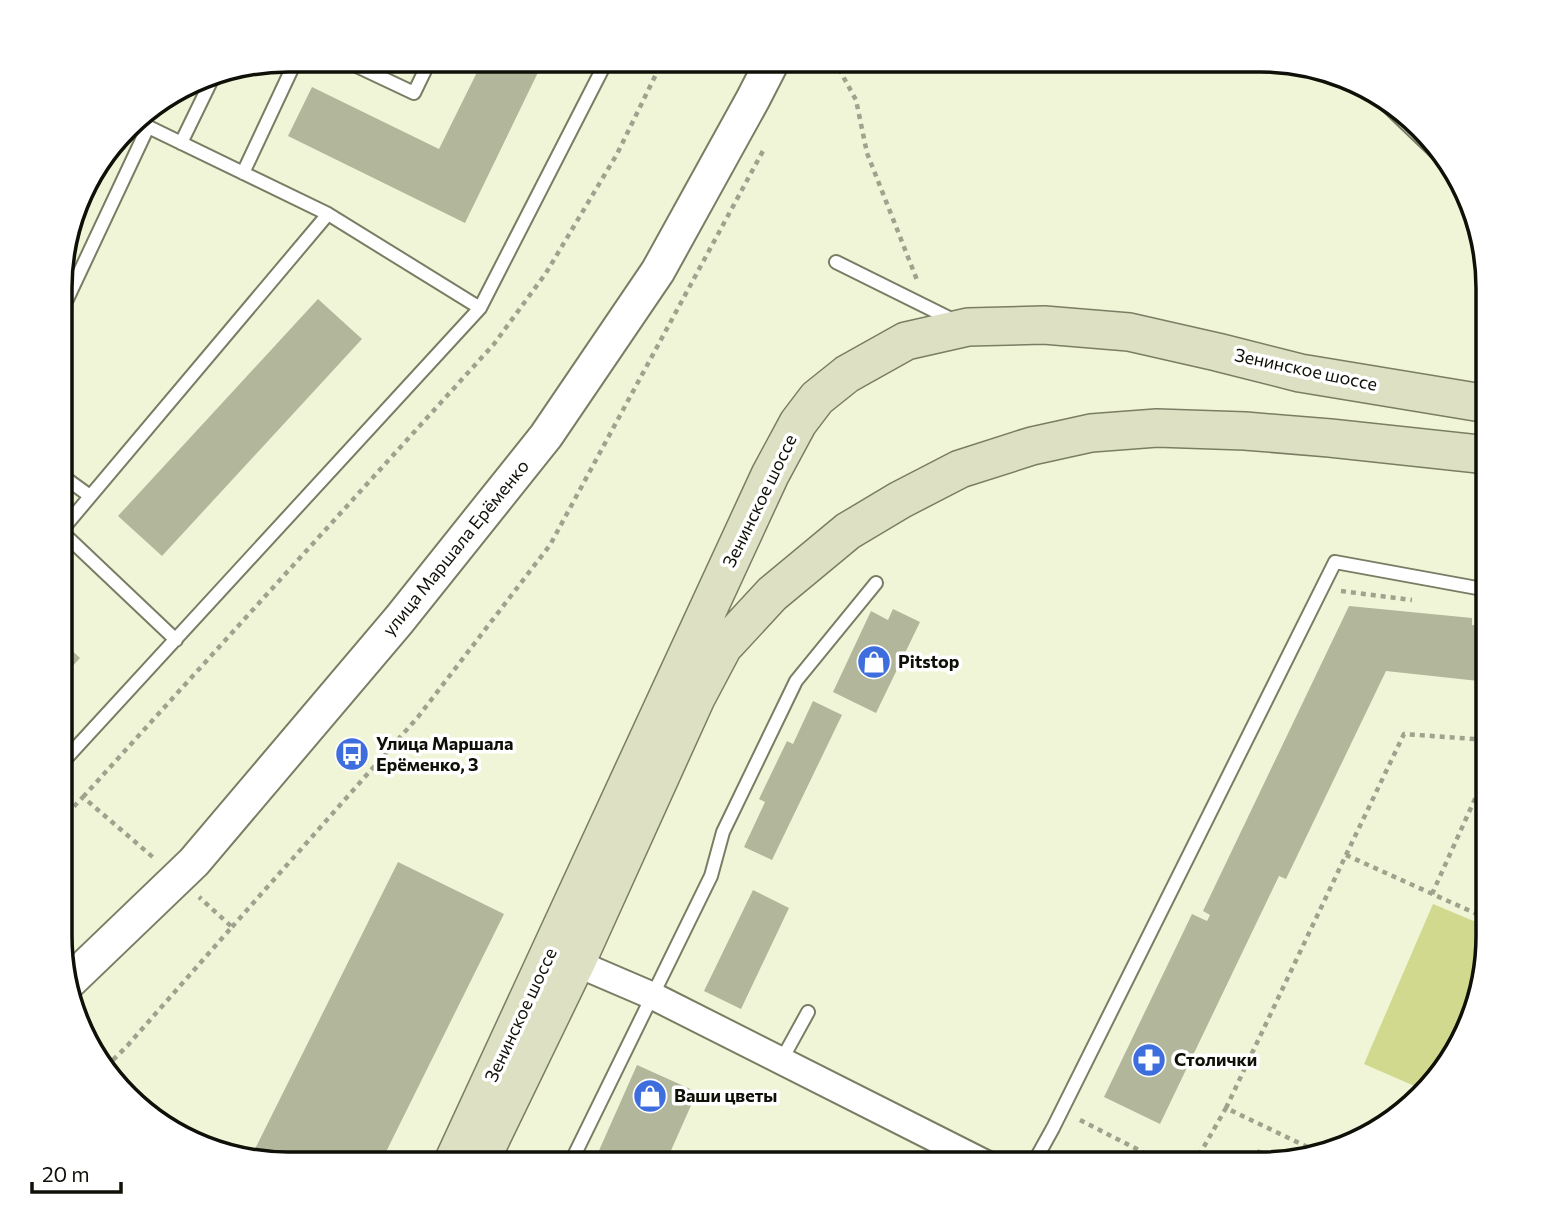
<svg xmlns="http://www.w3.org/2000/svg" width="1548" height="1224" viewBox="0 0 1548 1224" font-family="Commissioner,sans-serif">
<style>
.green{fill:#d0d98d}
.building{fill:#b2b69b}
.lines{fill:none;stroke-linecap:round;stroke-linejoin:round}
.service-casing{stroke:#7a7d64;stroke-width:16}
.minor-casing{stroke:#7a7d64;stroke-width:30}
.tertiary-casing{stroke:#7a7d64;stroke-width:37}
.secondary-casing{stroke:#7a7d64;stroke-width:40}
.path{stroke:#9fa28c;stroke-width:4.5;stroke-dasharray:5 5;stroke-linecap:butt}
.service{stroke:#fff;stroke-width:12}
.minor{stroke:#fff;stroke-width:26}
.tertiary{stroke:#fff;stroke-width:33}
.secondary{stroke:#dde0c2;stroke-width:37}
.labels{text-anchor:middle;stroke-width:7;stroke-linejoin:round;paint-order:stroke}
.street-label{font-size:18px;fill:#0f1007;stroke:#fff}
.poi-label{font-size:18px;font-weight:bold;fill:#0f1007;stroke:#fff;text-anchor:start}
.rim{fill:none;stroke:#0f1007;stroke-width:3.5}
</style>
<rect width="100%" height="100%" fill="#f0f5d8"/>
<path class="green" d="M 1433,904 L 1488,927 C 1488,989 1463,1036 1432,1087 L 1426,1091 L 1364,1064 Z"/>
<path class="building" d="M 483,60 L 544,60 L 465,223 L 288,136 L 312,87 L 439,149 Z
M 318,299 L 362,339 L 162,556 L 118,516 Z
M 1349,606 L 1472,618 L 1472,625 L 1488,626 L 1488,682 L 1386,671 L 1286,879 L 1279,876 L 1160,1124 L 1104,1097 L 1192,914 L 1207,921 L 1210,915 L 1203,911 Z
M 893,609 L 920,622 L 876,713 L 833,692 L 871,611 L 888,620 Z
M 61,640 L 80,658 L 61,679 Z
M 813,701 L 842,715 L 772,860 L 744,847 L 765,802 L 759,799 L 787,741 L 793,744 Z
M 398,862 L 504,914 L 380,1164 L 273,1164 L 250,1159 Z
M 753,890 L 789,908 L 741,1009 L 704,991 Z
M 637,1065 L 697,1092 L 665,1164 L 593,1164 Z
M 1258,1149 L 1282,1160 L 1260,1164 L 1250,1164 Z"/>
<g class="lines">
<g class="service-casing">
<path id="service" d="M 344,60 L 414,93 L 430,60
M 1374,93 L 1446,162
M 134,120 L 328,214 L 480,308
M 181,143 L 216,71
M 243,173 L 296,60
M 836,262 L 955,321
M 61,312 L 148,127
M 61,475 L 90,496
M 61,531 L 328,214
M 61,531 L 176,640
M 60,765 L 480,308 L 607,60
M 781,1061 L 808,1012
M 570,1164 L 711,876 L 723,832 L 796,681 L 876,583
M 1033,1164 L 1053,1128 L 1335,562 L 1488,590"/>
</g>
<g class="minor-casing">
<path id="minor" d="M 576,963 L 653,996 L 986,1164"/>
</g>
<g class="tertiary-casing">
<path id="tertiary" d="M 68,983 L 194,862 L 399,620 L 546,436 L 658,271 L 753,99 L 773,60"/>
</g>
<g class="secondary-casing">
<path id="secondary" d="M 487,1147 L 576,963 L 696,698 L 723,647 L 772,594 L 848,531 L 900,500 L 960,469 L 1032,446 L 1091,433 L 1157,428 L 1245,431 L 1330,438 L 1488,455
M 452,1164 L 770,475 L 798,423 L 817,398 L 847,374 L 906,341 L 968,327 L 1044,325 L 1129,332 L 1217,352 L 1300,373 L 1488,404"/>
</g>
<path class="path" d="M 834,60 L 856,100 L 867,153 L 917,280
M 1341,591 L 1412,600
M 83,797 L 494,344 L 546,273 L 617,154 L 663,60
M 60,821 L 83,797 L 155,859
M 1346,855 L 1404,734 L 1488,740
M 1432,894 L 1488,770
M 232,927 L 418,717 L 550,545 L 764,149
M 106,1067 L 128,1045 L 232,927 L 199,897
M 1226,1108 L 1346,855 L 1488,919
M 1080,1120 L 1166,1164
M 1194,1164 L 1226,1108 L 1320,1153"/>
<use href="#service" class="service"/>
<use href="#minor" class="minor"/>
<use href="#tertiary" class="tertiary"/>
<use href="#secondary" class="secondary"/>
</g>
<defs>
<g id="shop-disc" transform="scale(1.75)"><circle r="9.5" fill="#3e6ede" stroke="#fff"/><path d="M-5-2.5h2.3a2.7 3.5 0 0 1 5.4 0H5L5.5 6h-11ZM-1.5-2.5h3a1.5 2.3 0 0 0-3 0Z" fill="#fff"/></g>
<g id="bus-disc" transform="scale(1.75)"><circle r="9.5" fill="#3e6ede" stroke="#fff"/><path d="M-5-6H5V4H4V6H2V4H-2V6H-4V4H-5ZM-3.5-4V0h7V-4ZM-3.5 1.2v1.5H-2V1.2ZM2 1.2v1.5H3.5V1.2Z" fill="#fff"/></g>
<g id="pharmacy-disc" transform="scale(1.75)"><circle r="9.5" fill="#3e6ede" stroke="#fff"/><path d="M-2-6h4v4h4v4h-4v4h-4v-4h-4v-4h4Z" fill="#fff"/></g>
</defs>
<g fill-rule="evenodd">
<use href="#shop-disc" x="874" y="662"/>
<use href="#bus-disc" x="352" y="754"/>
<use href="#pharmacy-disc" x="1149" y="1060"/>
<use href="#shop-disc" x="650" y="1096"/>
</g>
<g class="labels">
<g class="street-label">
<text transform="translate(1306 370) rotate(12)" y="6">Зенинское шоссе</text>
<text transform="translate(760 501) rotate(-64)" y="6">Зенинское шоссе</text>
<text transform="translate(456 548) rotate(-51)" y="6">улица Маршала Ерёменко</text>
<text transform="translate(521 1015) rotate(-65)" y="6">Зенинское шоссе</text>
</g>
<g class="poi-label">
<text x="898" y="668">Pitstop</text>
<text x="376" y="750">Улица Маршала<tspan x="376" dy="21">Ерёменко, 3</tspan></text>
<text x="1174" y="1066">Столички</text>
<text x="674" y="1102">Ваши цветы</text>
</g>
</g>
<path d="M0 0H1548V1224H0ZM288 72H1260A216 216 0 0 1 1476 288V936A216 216 0 0 1 1260 1152H288A216 216 0 0 1 72 936V288A216 216 0 0 1 288 72Z" fill="#fff" fill-rule="evenodd"/>
<path class="rim" d="M288 72H1260A216 216 0 0 1 1476 288V936A216 216 0 0 1 1260 1152H288A216 216 0 0 1 72 936V288A216 216 0 0 1 288 72Z"/>
<path d="M32 1182v10h89v-10" fill="none" stroke="#0f1007" stroke-width="3.5"/>
<text x="42" y="1182" font-size="21" fill="#0f1007" stroke="#ffffff" stroke-width="5" paint-order="stroke">20 m</text>
</svg>
